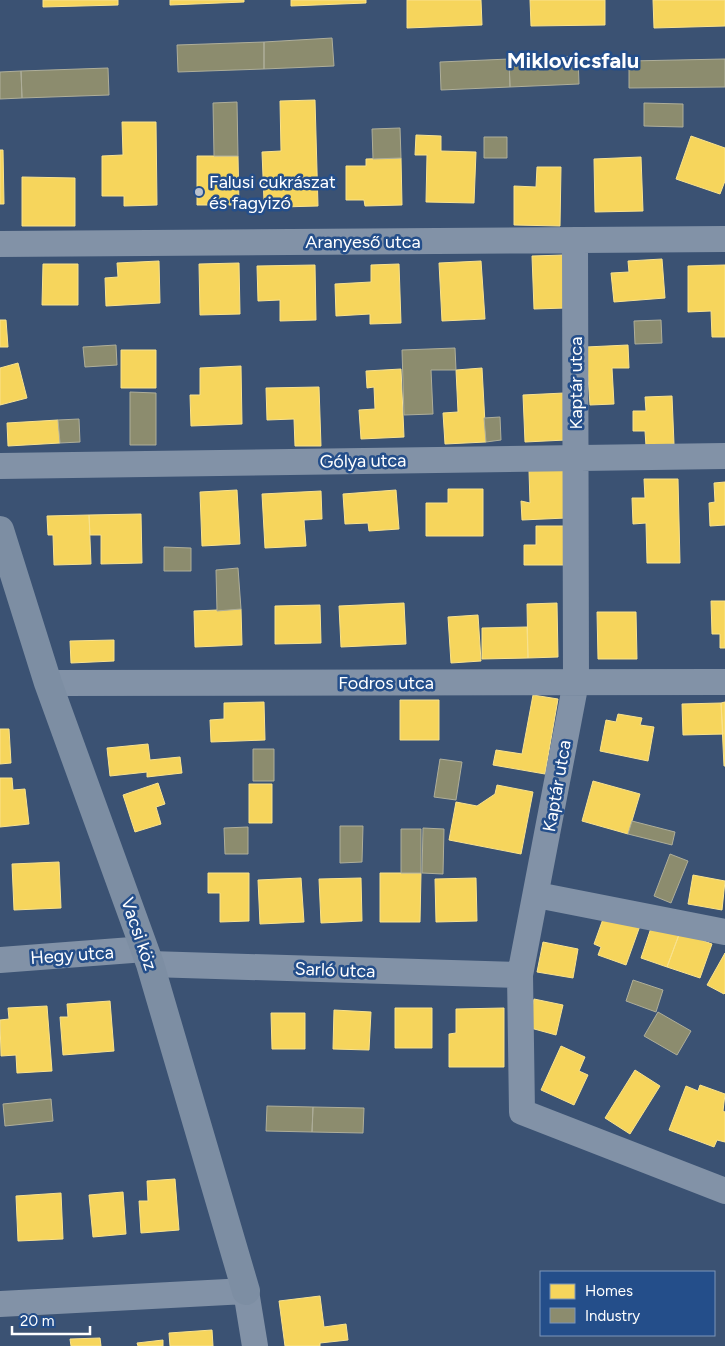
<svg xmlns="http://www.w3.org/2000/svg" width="725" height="1346" viewBox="0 0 725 1346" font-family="Figtree,sans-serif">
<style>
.homes{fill:#f6d55c;stroke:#f9e28d}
.industry{fill:#8c8c6e;stroke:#aeae9a}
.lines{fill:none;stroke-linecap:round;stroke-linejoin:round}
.street{stroke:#8292a7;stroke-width:26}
.secondary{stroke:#7d8ea3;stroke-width:28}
.poi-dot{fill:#bac2ce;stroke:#244e8a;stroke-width:2}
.labels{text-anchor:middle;stroke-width:5;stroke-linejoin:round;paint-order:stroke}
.poi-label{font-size:18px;fill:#fff;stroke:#244e8a;text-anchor:start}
.street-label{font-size:18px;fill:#fff;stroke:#244e8a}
.district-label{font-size:22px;font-weight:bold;fill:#fff;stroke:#244e8a}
</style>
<rect width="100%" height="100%" fill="#3b5273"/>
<path class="homes" d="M 43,0 L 118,0 L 118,5 L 43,7 Z
M 170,0 L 244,0 L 244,2 L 170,5 Z
M 291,0 L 366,0 L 366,3 L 291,6 Z
M 407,0 L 481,0 L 482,25 L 407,28 Z
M 530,0 L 605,0 L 605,25 L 531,26 Z
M 653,0 L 725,0 L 725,26 L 654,28 Z
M 315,100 L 318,206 L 281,207 L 281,200 L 264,201 L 262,152 L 281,151 L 280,101 Z
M 122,122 L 156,122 L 157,205 L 124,206 L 124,196 L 102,196 L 102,156 L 123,155 Z
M 416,135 L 441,136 L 441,151 L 476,152 L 474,203 L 426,202 L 427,155 L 415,155 Z
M 691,136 L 725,148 L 725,181 L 720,194 L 676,179 Z
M 0,150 L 3,150 L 4,204 L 0,204 Z
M 197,156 L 238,156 L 239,205 L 197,205 Z
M 641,157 L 643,211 L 595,212 L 594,159 Z
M 401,158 L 402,205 L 365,206 L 364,200 L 346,200 L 346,166 L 366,166 L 366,159 Z
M 537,167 L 561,167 L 560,226 L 514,225 L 514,186 L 536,187 Z
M 22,177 L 75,178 L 75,226 L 22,226 Z
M 564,255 L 566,308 L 534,309 L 532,256 Z
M 662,259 L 665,298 L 614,302 L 611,273 L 629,272 L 628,261 Z
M 159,261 L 160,303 L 106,306 L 105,278 L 118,277 L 117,263 Z
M 481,261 L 485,319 L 442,321 L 439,263 Z
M 239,263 L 240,314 L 200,315 L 199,264 Z
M 43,264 L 78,264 L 78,305 L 42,305 Z
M 399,264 L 401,323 L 370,324 L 370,314 L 336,316 L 335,284 L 371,282 L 371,265 Z
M 315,265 L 316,320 L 280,321 L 280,300 L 258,301 L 257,266 Z
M 725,265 L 725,337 L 712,337 L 711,311 L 688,312 L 688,266 Z
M 0,320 L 6,320 L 8,347 L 0,347 Z
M 628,345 L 629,368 L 612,368 L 614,404 L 590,405 L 586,347 Z
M 121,350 L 156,350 L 156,388 L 121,388 Z
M 18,363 L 27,398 L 0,405 L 0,368 Z
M 241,366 L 242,424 L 191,426 L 190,395 L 200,395 L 200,368 Z
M 482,368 L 486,442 L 445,444 L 443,413 L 458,412 L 456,370 Z
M 401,369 L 404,437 L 361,439 L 359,410 L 375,409 L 374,387 L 367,388 L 366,371 Z
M 319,387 L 321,446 L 295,446 L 294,419 L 267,420 L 266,388 Z
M 564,393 L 566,440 L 525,442 L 523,395 Z
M 672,396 L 674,444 L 646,446 L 645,431 L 633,431 L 633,411 L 646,411 L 645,397 Z
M 58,420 L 60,443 L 8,446 L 7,423 Z
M 565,469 L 566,518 L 522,520 L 521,501 L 530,503 L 529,471 Z
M 644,479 L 678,479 L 680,563 L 647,563 L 646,523 L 633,524 L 632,498 L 645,498 Z
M 725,482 L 725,525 L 710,526 L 709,503 L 715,502 L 714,483 Z
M 448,489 L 483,489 L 483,536 L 426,536 L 426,503 L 448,503 Z
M 237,490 L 240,544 L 202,546 L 200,492 Z
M 396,490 L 399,529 L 369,531 L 368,523 L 345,524 L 343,494 Z
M 321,491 L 322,519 L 304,520 L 306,546 L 265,548 L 262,494 Z
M 141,514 L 142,563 L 101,564 L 101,535 L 90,535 L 89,515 Z
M 89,515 L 91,564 L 54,565 L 53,535 L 48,535 L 47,516 Z
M 536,526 L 565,526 L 565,565 L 524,565 L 524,545 L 536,545 Z
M 711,601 L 725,601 L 725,648 L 720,648 L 720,634 L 712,634 Z
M 404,603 L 406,644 L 341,647 L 339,606 Z
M 557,603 L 558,657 L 528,658 L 527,604 Z
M 320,605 L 321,643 L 275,644 L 275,606 Z
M 241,609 L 242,645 L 195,647 L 194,611 Z
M 597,612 L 636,612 L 637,659 L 598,659 Z
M 478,615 L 481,661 L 451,663 L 448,617 Z
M 527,627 L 528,658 L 482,659 L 482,628 Z
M 114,640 L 114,661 L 71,663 L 70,641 Z
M 533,695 L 558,699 L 545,774 L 493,765 L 496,750 L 522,754 Z
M 400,700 L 439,700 L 439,740 L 400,740 Z
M 264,702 L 265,740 L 211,742 L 210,720 L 224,719 L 224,703 Z
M 725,702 L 725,766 L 724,766 L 721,703 Z
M 721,703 L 723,734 L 683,735 L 682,704 Z
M 618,714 L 642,718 L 640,725 L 654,727 L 648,761 L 600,751 L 606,720 L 616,722 Z
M 0,729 L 9,729 L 11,763 L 0,764 Z
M 148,744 L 150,760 L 180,757 L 182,773 L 147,777 L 147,772 L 110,776 L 107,748 Z
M 0,778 L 12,778 L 13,790 L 25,789 L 29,824 L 0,827 Z
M 593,781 L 640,794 L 628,834 L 582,821 Z
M 158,783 L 165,804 L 156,807 L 161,824 L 135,832 L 123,795 Z
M 249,784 L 272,784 L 272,823 L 249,823 Z
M 497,785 L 533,792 L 521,854 L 449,840 L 456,802 L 477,806 L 495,794 Z
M 59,862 L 61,908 L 14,910 L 12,864 Z
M 208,873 L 249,873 L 249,921 L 220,922 L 220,893 L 208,893 Z
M 380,873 L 421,873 L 420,922 L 380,922 Z
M 693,875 L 725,881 L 722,910 L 688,904 Z
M 301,878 L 304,922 L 260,924 L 258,880 Z
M 361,878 L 362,921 L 321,923 L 319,879 Z
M 476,878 L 477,921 L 436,922 L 435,879 Z
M 603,919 L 641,923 L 626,965 L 598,955 L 601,947 L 594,944 Z
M 653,922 L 680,932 L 667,967 L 641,958 Z
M 680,932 L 712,944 L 700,978 L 667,967 Z
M 543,942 L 578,949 L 573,978 L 537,972 Z
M 725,953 L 725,993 L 724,994 L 707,985 Z
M 534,999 L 563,1005 L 556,1035 L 527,1027 Z
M 110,1001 L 114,1051 L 63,1055 L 60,1017 L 68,1017 L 67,1004 Z
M 47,1006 L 52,1071 L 17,1073 L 16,1055 L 1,1056 L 0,1020 L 9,1019 L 8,1008 Z
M 395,1008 L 432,1008 L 432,1048 L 395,1048 Z
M 504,1008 L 504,1067 L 449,1067 L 449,1034 L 456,1033 L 456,1009 Z
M 334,1010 L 371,1012 L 369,1050 L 333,1049 Z
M 271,1013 L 305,1013 L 305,1049 L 272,1049 Z
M 561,1046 L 585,1057 L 579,1071 L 588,1075 L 574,1105 L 541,1090 Z
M 635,1070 L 660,1086 L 630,1134 L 605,1118 Z
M 700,1085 L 725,1094 L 723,1111 L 725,1112 L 725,1142 L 717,1140 L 714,1147 L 669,1130 L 686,1086 L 698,1091 Z
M 175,1179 L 179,1230 L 141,1233 L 139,1201 L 148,1201 L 147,1181 Z
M 123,1192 L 126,1234 L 93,1237 L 89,1195 Z
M 61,1193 L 63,1239 L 18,1241 L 16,1196 Z
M 320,1296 L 324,1327 L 346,1324 L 348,1340 L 320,1343 L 320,1346 L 285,1346 L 279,1301 Z
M 212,1330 L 213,1346 L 170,1346 L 169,1333 Z
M 100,1338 L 101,1346 L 71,1346 L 70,1339 Z
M 163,1340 L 163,1346 L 138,1346 L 137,1343 Z"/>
<path class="industry" d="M 332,38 L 334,66 L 264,69 L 264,42 Z
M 264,42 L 264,69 L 178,72 L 177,45 Z
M 578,56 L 579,84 L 510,87 L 509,59 Z
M 509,59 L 510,87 L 441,90 L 440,62 Z
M 725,59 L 725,87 L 629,88 L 629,61 Z
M 108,68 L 109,95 L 22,98 L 21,71 Z
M 21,71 L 22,98 L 0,99 L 0,72 Z
M 237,102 L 238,156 L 214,156 L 213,103 Z
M 644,103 L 683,104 L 683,127 L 644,126 Z
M 400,128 L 401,158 L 373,159 L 372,129 Z
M 484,137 L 507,137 L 507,158 L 484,158 Z
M 661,320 L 662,343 L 635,344 L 634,321 Z
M 116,345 L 117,365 L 85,367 L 83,347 Z
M 455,348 L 456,370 L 431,370 L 433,414 L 404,415 L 402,350 Z
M 130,392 L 156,393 L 156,445 L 130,445 Z
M 500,417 L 501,440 L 486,442 L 484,418 Z
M 79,419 L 80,442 L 60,443 L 58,420 Z
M 164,547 L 191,548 L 191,571 L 164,571 Z
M 238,568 L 241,609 L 217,611 L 216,570 Z
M 253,749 L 274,749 L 274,781 L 253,781 Z
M 440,759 L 462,762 L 456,800 L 434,797 Z
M 632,821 L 675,832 L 672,845 L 628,834 Z
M 340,826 L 363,826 L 362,862 L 340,863 Z
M 248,827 L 248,854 L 225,854 L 224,828 Z
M 423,828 L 444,829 L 443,874 L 422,873 Z
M 401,829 L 421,829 L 421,873 L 401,873 Z
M 670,854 L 688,861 L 671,903 L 654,896 Z
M 633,980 L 663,990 L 656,1012 L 626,1001 Z
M 658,1012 L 691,1031 L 677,1055 L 644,1036 Z
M 51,1099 L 53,1121 L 5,1126 L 3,1104 Z
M 267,1106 L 313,1107 L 312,1132 L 266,1131 Z
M 313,1107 L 364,1108 L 363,1133 L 312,1132 Z"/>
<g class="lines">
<path class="street" d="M 575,240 L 576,682 L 520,975 L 522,1112 L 725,1191
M 0,244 L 725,239
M 0,466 L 725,456
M 48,683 L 725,682
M 537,895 L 725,932
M 0,960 L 145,949
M 150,964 L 520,975
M 0,1304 L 246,1291 L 255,1346"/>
<path class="secondary" d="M 0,530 L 48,683 L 150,964 L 246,1291"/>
</g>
<circle class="poi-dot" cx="199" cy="192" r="5"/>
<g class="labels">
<g class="poi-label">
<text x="209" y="188">Falusi cukrászat<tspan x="209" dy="21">és fagyizó</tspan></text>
</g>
<g class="street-label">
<text x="363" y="248">Aranyeső utca</text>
<text transform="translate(576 383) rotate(-90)" y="6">Kaptár utca</text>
<text transform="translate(363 461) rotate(-1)" y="6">Gólya utca</text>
<text x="386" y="689">Fodros utca</text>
<text transform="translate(557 786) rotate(-80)" y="6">Kaptár utca</text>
<text transform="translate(139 934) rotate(71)" y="6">Vacsi köz</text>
<text transform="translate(72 955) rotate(-4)" y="6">Hegy utca</text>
<text transform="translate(335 970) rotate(2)" y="6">Sarló utca</text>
</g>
<g class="district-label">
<text x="573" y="68">Miklovicsfalu</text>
</g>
</g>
<rect x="540" y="1271" width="175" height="65" fill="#244e8a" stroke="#7c95b9"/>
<rect x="550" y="1284" width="25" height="15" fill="#f6d55c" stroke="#7c95b9"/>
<text x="585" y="1296" font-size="15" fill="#ffffff">Homes</text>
<rect x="550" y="1308" width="25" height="15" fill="#8c8c6e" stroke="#7c95b9"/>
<text x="585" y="1321" font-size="15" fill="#ffffff">Industry</text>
<path d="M12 1326v8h78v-8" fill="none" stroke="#ffffff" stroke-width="2.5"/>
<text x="20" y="1326" font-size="15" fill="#ffffff" stroke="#244e8a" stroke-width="4" paint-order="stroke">20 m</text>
</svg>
